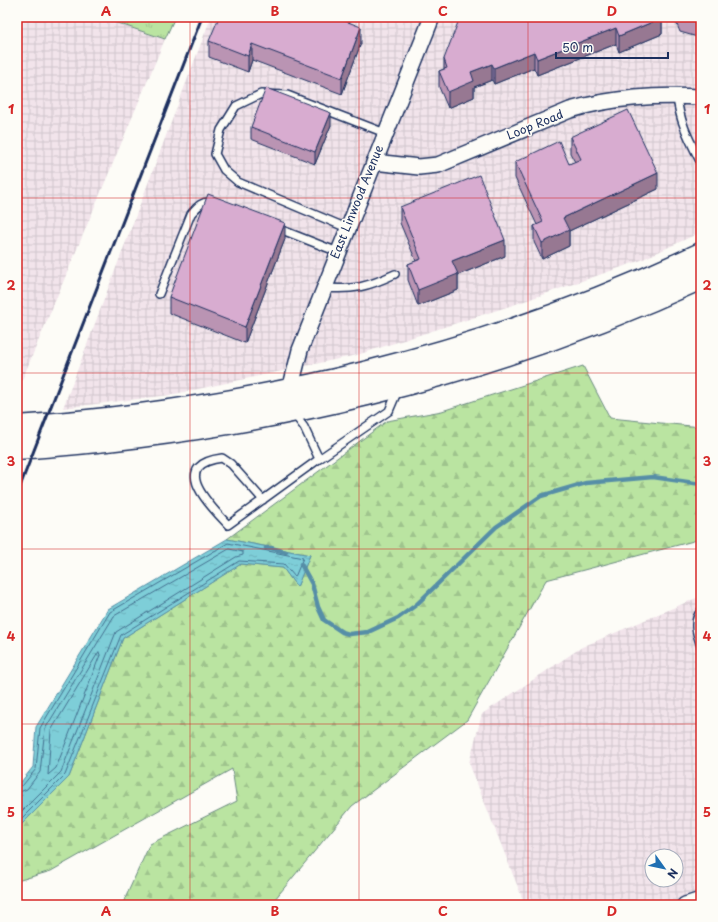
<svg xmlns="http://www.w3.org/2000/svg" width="718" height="922" viewBox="0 0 718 922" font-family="'Playpen Sans',sans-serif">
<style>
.industrial{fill:url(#industrial-grid);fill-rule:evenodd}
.grass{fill:url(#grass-tufts);stroke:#6a8a80}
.forest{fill:url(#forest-firs);stroke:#6a8a80}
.water{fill:url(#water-ripples);stroke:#568ea7}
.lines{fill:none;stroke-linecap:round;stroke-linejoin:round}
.shore{stroke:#436f8f;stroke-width:1}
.stream{stroke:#568ea7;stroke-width:4.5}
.service-casing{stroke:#1b2f5e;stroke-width:10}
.minor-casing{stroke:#1b2f5e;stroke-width:18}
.trunk-casing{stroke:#1b2f5e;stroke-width:25}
.service{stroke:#fdfcf7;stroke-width:7}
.minor{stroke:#fdfcf7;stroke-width:15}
.trunk{stroke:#fdfcf7;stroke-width:22}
.rail{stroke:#1b2f5e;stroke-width:3}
.wall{fill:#ba94b3;stroke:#1b2f5e}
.shaded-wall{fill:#977892;stroke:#1b2f5e}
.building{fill:#d8acd0;stroke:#1b2f5e}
.grid{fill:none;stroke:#d62828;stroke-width:1;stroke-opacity:0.55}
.labels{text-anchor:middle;stroke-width:3.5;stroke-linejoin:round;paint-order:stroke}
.street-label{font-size:12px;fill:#1b2f5e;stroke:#fdfcf7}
.neatline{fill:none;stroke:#d62828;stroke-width:1.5}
.grid-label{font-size:13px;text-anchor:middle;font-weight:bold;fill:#d62828}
</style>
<defs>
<pattern id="industrial-grid" width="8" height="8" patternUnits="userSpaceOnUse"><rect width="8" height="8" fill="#f2e4eb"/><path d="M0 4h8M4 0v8" fill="none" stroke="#cfc4cc"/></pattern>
<pattern id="grass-tufts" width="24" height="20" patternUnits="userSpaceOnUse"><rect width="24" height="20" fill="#bae4a1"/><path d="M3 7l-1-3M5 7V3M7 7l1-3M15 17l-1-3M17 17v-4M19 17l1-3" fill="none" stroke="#9fc48d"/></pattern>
<pattern id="forest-firs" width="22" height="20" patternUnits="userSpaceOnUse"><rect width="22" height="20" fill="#bae4a1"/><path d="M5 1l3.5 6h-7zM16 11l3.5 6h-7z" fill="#9fc48d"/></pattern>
<pattern id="water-ripples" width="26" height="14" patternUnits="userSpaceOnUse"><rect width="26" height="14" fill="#7eced8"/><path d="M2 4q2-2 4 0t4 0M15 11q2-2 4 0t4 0" fill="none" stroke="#6cb1bc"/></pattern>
</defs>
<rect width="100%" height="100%" fill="#fdfcf7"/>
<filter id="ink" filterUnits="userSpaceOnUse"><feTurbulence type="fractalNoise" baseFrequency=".025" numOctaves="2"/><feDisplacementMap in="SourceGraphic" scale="8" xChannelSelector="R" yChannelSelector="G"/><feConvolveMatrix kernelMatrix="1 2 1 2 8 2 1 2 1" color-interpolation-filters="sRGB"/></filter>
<g filter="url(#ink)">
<path class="industrial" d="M 17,17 L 99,17 L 165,39 L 17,392 Z
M 211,17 L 701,17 L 701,232 L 639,261 L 513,305 L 357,355 L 170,395 L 63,408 Z
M 701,596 L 701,905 L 525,905 L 469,763 L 482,714 L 582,647 ZM 652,856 L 676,856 L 676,880 L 652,880 Z"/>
<path class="grass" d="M 99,17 L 175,17 L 165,39 Z"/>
<path class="forest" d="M 583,366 L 610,418 L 701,427 L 701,539 L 546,580 L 467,720 L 352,806 L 270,905 L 126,905 L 123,903 L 150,844 L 237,801 L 232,769 L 51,871 L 17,881 L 17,829 L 69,777 L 123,638 L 241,564 L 283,568 L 297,587 L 310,555 L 227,539 L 387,421 L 442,411 Z"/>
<path class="water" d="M 227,539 L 310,555 L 297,587 L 283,568 L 241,564 L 123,638 L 69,777 L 17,829 L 17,784 L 21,782 L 33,767 L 36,727 L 108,609 Z"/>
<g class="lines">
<path class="shore" d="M 99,652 L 100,655 L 56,768 L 48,775 L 51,731 Z
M 17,787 L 23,785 L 36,769 L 40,728 L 110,612 L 228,543 L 303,558 L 295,577 L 284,564 L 239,561 L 121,635 L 65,775 L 17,823
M 17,793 L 27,789 L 40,772 L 45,729 L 114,616 L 229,549 L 243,552 L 243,555 L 236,557 L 116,632 L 61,772 L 17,816"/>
<path class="stream" d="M 266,548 L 271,548 L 286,552
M 301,564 L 312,584 L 318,607 L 324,620 L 342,632 L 349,634 L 368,632 L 398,618 L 416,605 L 496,527 L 541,496 L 586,483 L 653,477 L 701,484"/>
<g class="service-casing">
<path id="service" d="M 677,96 C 679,121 690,141 701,163
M 277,228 L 338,252
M 347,228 L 238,182 L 224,170 L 215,154 L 221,130 L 236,106 L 261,94 L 287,95 L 385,133
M 324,288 C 355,290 367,287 395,274
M 159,294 L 191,214 C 196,208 203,199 213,203
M 294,414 L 304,427 L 319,459 L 389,411 L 398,390
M 263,500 L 231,464 L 222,458 C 168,465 210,505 228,525 L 319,459
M 701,611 C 692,622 697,634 701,646"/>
</g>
<g class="minor-casing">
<path id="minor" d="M 374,162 L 419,167 L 438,165 L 570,110 C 614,97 656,95 701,97
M 290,390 L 300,350 L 432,17
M 685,905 L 701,900"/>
</g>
<g class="trunk-casing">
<path id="trunk" d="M 17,427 C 252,411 487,355 701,254
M 17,448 C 253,432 486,377 701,278"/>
</g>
<use href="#service" class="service"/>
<use href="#minor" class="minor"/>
<use href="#trunk" class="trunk"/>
<path class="rail" d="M 17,494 L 202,17"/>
</g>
<path class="wall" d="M 662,17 L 662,34 L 619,52 L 616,44 L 537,75 L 534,68 L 494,84 L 492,80 L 474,87 L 474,97 L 448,108 L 439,87 L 439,71 L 444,69 L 444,59 Z
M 674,17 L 701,17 L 701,38 L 680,32 Z
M 209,41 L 361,43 L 342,94 L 252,60 L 248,72 L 209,57 Z
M 331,125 L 315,164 L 251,139 L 251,127 Z
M 570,137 L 658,189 L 569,231 L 569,246 L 542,259 L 534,242 L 534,226 L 537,225 L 515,178 L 515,162 L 569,164 L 575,162 L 570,153 Z
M 400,207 L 505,256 L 458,275 L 458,290 L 418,306 L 408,280 L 408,264 L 416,261 L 400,223 Z
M 285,239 L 245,343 L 169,313 L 169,297 Z"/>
<path class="shaded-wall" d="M 662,18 L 662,34 L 619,52 L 619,36 Z
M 361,27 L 361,43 L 342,94 L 342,78 Z
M 616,28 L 616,44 L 537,75 L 537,59 Z
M 252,44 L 252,60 L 248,72 L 248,56 Z
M 534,52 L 534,68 L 494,84 L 494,68 Z
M 492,64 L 492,80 L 474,87 L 474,97 L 448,108 L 448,92 L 471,72 Z
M 331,113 L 331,125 L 315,164 L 315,152 Z
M 658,173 L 658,189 L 569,231 L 569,246 L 542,259 L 542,243 L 563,218 Z
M 285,223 L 285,239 L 245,343 L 245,327 Z
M 505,240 L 505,256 L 458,275 L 458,290 L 418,306 L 418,290 L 452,261 Z"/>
<path class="building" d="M 219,17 L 335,17 L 361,27 L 342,78 L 252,44 L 248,56 L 209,41 Z
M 460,17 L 662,17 L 662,18 L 619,36 L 616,28 L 537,59 L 534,52 L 494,68 L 492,64 L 471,72 L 474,81 L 448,92 L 439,71 L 447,68 L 444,59 Z
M 683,17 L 701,17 L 701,22 Z
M 266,88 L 331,113 L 315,152 L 251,127 Z
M 628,110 L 658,173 L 563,218 L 569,230 L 542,243 L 534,226 L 543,222 L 515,162 L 559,141 L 569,164 L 581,159 L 570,137 Z
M 479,175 L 505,240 L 452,261 L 458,274 L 418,290 L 408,264 L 421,259 L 400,207 Z
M 208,194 L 285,223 L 245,327 L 169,297 Z"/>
</g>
<path class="grid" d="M 190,17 L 190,905M 359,17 L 359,905M 528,17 L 528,905M 17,198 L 701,198M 17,373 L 701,373M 17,549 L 701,549M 17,724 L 701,724"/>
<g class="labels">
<g class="street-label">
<text transform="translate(535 125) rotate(-22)" y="4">Loop Road</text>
<text transform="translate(357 202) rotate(-68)" y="4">East Linwood Avenue</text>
</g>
</g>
<rect width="718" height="922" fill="none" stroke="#fdfcf7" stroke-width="44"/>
<g transform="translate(664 868) rotate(123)"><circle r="19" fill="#fdfcf7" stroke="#a3aaba"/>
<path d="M0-3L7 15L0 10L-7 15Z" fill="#1f6fb2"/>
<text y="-6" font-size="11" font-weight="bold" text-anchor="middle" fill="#1b2f5e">N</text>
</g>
<path d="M556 52v6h112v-6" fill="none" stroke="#1b2f5e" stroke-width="2"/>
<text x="562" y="52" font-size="12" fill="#1b2f5e" stroke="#fdfcf7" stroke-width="3" paint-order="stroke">50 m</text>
<rect x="22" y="22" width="674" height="878" class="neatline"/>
<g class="grid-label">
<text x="106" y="16">A</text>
<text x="275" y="16">B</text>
<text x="443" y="16">C</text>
<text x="612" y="16">D</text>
<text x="11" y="114">1</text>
<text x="707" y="114">1</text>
<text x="11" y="290">2</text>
<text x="707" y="290">2</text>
<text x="11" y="466">3</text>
<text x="707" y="466">3</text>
<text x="11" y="641">4</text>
<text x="707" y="641">4</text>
<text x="11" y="817">5</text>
<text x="707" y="817">5</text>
<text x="106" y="916">A</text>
<text x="275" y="916">B</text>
<text x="443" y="916">C</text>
<text x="612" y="916">D</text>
</g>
</svg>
